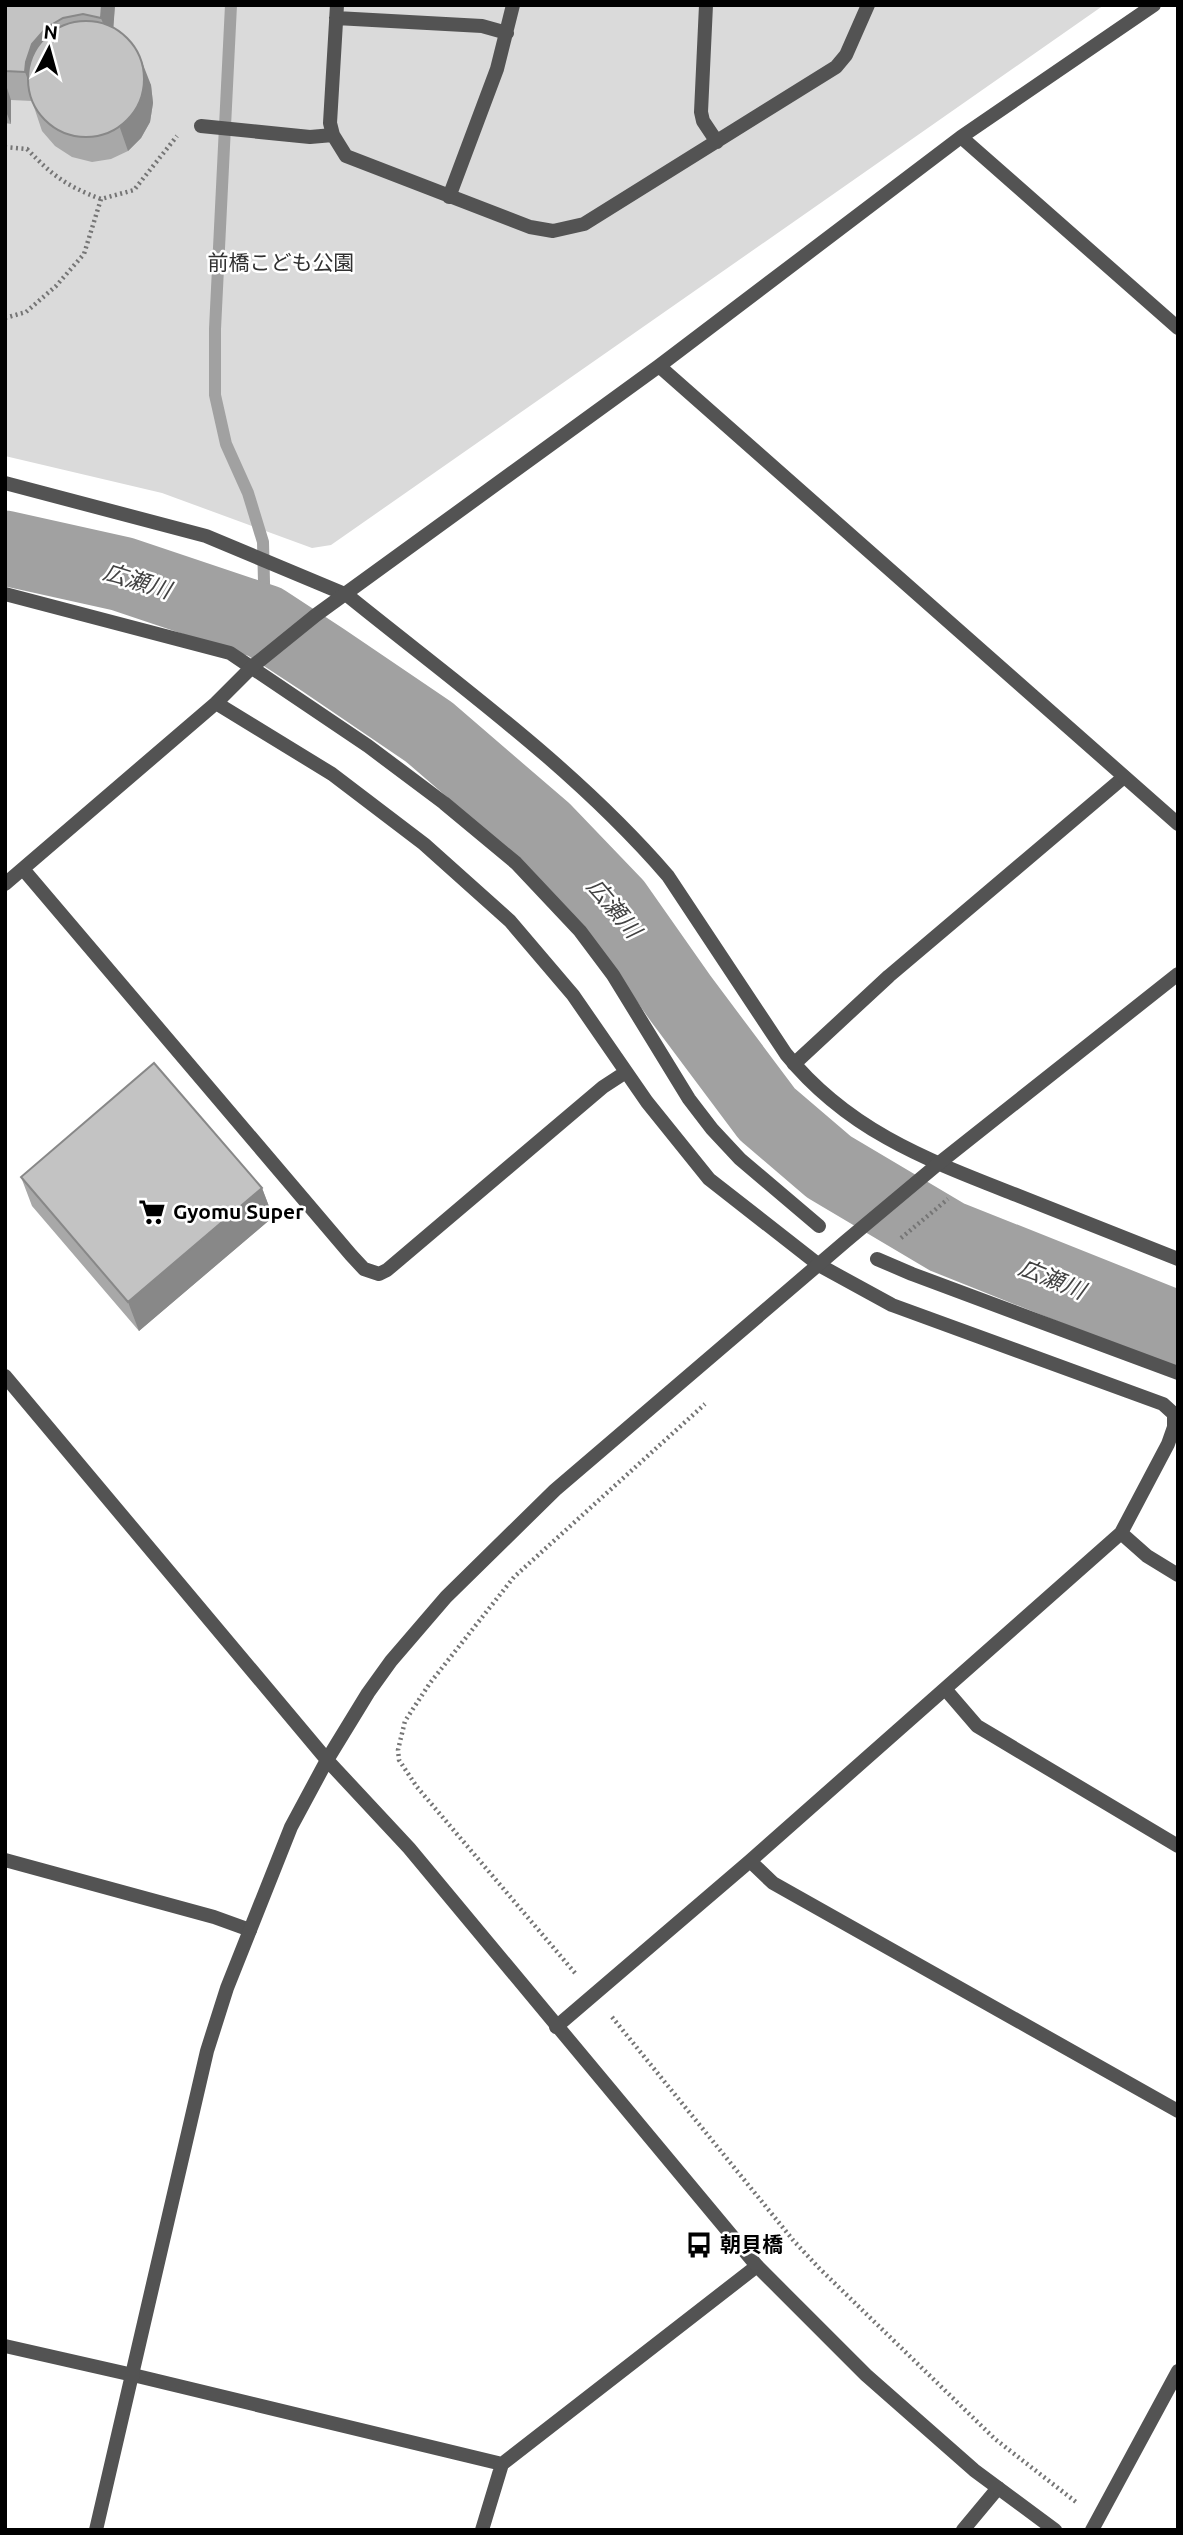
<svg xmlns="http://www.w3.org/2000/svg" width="1183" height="2535" viewBox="0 0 1183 2535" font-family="Ubuntu,'Noto Sans JP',sans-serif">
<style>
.green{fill:#dadada}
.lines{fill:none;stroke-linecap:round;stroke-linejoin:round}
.stream{stroke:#a1a1a1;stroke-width:12}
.river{stroke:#a1a1a1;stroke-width:75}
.path{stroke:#757575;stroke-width:4.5;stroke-dasharray:2 3.5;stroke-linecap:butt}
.service{stroke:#535353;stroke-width:14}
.pedestrian{stroke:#535353;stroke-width:14}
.minor{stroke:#535353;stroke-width:14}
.tertiary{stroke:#535353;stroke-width:14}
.wall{fill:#a8a8a8}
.shaded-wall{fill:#888}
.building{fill:#c3c3c3;stroke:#888;stroke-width:2}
.labels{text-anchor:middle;stroke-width:5;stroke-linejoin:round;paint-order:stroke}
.park-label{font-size:21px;fill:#313131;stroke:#fff}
.poi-label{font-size:21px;font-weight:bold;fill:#000;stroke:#fff;text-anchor:start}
.water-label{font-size:23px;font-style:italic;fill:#424242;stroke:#fff}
</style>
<rect width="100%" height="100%" fill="#fff"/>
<path class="green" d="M 5,5 L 1104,5 L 331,545 L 312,548 L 162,493 L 5,456 Z"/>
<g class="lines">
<path class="stream" d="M 231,5 L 215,329 L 215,395 L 226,444 L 248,493 L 263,542 L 265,622"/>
<path class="river" d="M 5,548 L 122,574 L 265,622 L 323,660 L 429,732 L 544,831 L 615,905 L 681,999 L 767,1114 L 829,1167 L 947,1237 L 1178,1329"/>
<path class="path" d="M 5,147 L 27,149 C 52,175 66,186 101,199
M 5,318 L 26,312 L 56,286 L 84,254 L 101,199 L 134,190 L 177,136
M 901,1238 L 948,1199
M 575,1973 L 417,1787 L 399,1760 L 398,1750 L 405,1721 L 430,1683 L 514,1577 L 705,1404
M 612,2017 L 793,2240 L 819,2268 L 995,2439 L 1076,2502"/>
<path class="service" d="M 337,5 L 330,123 L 333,135 L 346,156 L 530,227 L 553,231 L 584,224 L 836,67 L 846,55 L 868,5
M 706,5 L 701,112 L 703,121 L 717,142
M 336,18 L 482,26 L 507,33
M 201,126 L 310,137 L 333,135
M 449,197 L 497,69 L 513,5
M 794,1064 L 889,976 L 1124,777
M 5,1860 L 214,1917 L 250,1930
M 963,2530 L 998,2488"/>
<path class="pedestrian" d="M 5,483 L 206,536 L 347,595
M 5,594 L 230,653 L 368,746 L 444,803 L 516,863 L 580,931 L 613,975 L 689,1099 L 712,1129 L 740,1159 L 819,1226
M 877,1259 L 912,1274 L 1178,1373"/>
<path class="minor" d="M 961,137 L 1178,328
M 659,366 L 1178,824
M 347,595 C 457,684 575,768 668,876 L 786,1054 C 849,1132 930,1161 1019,1196 C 1072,1217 1125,1238 1178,1259
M 216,703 L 332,774 L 424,844 L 510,921 L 573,995 L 647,1102 L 709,1179 L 819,1265 L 892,1305 L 1163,1404 L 1174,1414 L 1174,1427 L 1168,1444 L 1121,1533 L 750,1861 L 556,2027
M 23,869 L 351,1255 L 364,1269 L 379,1274 L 387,1270 L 603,1087 L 626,1072
M 5,884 L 216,703 L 253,666 L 316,615 L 659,366 L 961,137 L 1154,5
M 1121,1533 L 1147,1556 L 1178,1575
M 946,1690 L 977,1726 L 1178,1846
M 750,1861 L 773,1883 L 1178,2111
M 133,2375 L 502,2464 L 757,2266
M 482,2530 L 502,2464
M 1092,2530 L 1178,2371"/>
<path class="tertiary" d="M 5,1376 L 327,1760 L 409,1848 L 757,2266 L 866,2375 L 974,2470 L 1055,2530
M 5,2346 L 133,2375
M 96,2530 L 207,2051 L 227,1988 L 291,1827 L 327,1760 L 368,1693 L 391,1661 L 446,1597 L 555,1490 L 846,1241 L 938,1164 L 1178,974"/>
</g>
<path class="wall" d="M 5,5 L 115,5 L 113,28 L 151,85 L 153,103 L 150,122 L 141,138 L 128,151 L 111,159 L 92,162 L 72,157 L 55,146 L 42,131 L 32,101 L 11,100 L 11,124 L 5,123 Z
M 21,1177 L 262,1188 L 273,1217 L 139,1331 L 32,1206 Z"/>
<path class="shaded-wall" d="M 102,5 L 115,5 L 112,47 L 101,18 Z
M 46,28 L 56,58 L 36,101 L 25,72 L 26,62 L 32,44 Z
M 142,62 L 151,85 L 153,103 L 150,122 L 141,138 L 128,151 L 120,128 Z
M 5,82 L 11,100 L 11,124 L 5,109 Z
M 262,1188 L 273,1217 L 139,1331 L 128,1302 Z"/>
<path class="building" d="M 5,5 L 102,5 L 101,18 L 83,14 L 63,18 L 46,28 L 32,44 L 26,62 L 25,72 L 5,71 Z
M28 79a58 58 0 1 1 116 0a58 58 0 1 1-116 0Z
M 154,1063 L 262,1188 L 128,1302 L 21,1177 Z"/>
<defs>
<g id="supermarket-bare" transform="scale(2.1)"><path d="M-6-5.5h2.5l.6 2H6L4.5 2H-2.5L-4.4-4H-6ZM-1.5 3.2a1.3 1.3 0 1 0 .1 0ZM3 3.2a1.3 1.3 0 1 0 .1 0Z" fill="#000" stroke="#fff" stroke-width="2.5" paint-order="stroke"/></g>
<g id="bus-bare" transform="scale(2.1)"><path d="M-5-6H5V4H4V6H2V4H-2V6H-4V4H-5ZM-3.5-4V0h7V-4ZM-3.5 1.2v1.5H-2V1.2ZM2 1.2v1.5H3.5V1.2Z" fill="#000" stroke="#fff" stroke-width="2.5" paint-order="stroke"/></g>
</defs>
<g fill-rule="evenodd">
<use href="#supermarket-bare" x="152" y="1212"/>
<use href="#bus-bare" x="699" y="2245"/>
</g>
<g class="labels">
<g class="park-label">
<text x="281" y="270">前橋こども公園</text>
</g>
<g class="poi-label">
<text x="173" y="1219">Gyomu Super</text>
<text x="720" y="2252">朝貝橋</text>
</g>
<g class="water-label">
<text transform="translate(137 581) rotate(17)" y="8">広瀬川</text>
<text transform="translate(614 908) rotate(50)" y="8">広瀬川</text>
<text transform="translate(1052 1279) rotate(22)" y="8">広瀬川</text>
</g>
</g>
<rect width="1183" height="2535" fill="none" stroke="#000000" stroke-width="14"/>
<g transform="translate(49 49) rotate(6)" stroke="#ffffff" stroke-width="5" paint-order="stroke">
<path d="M0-5L12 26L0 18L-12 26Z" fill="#000000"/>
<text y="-10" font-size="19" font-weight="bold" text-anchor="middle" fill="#000000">N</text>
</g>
</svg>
